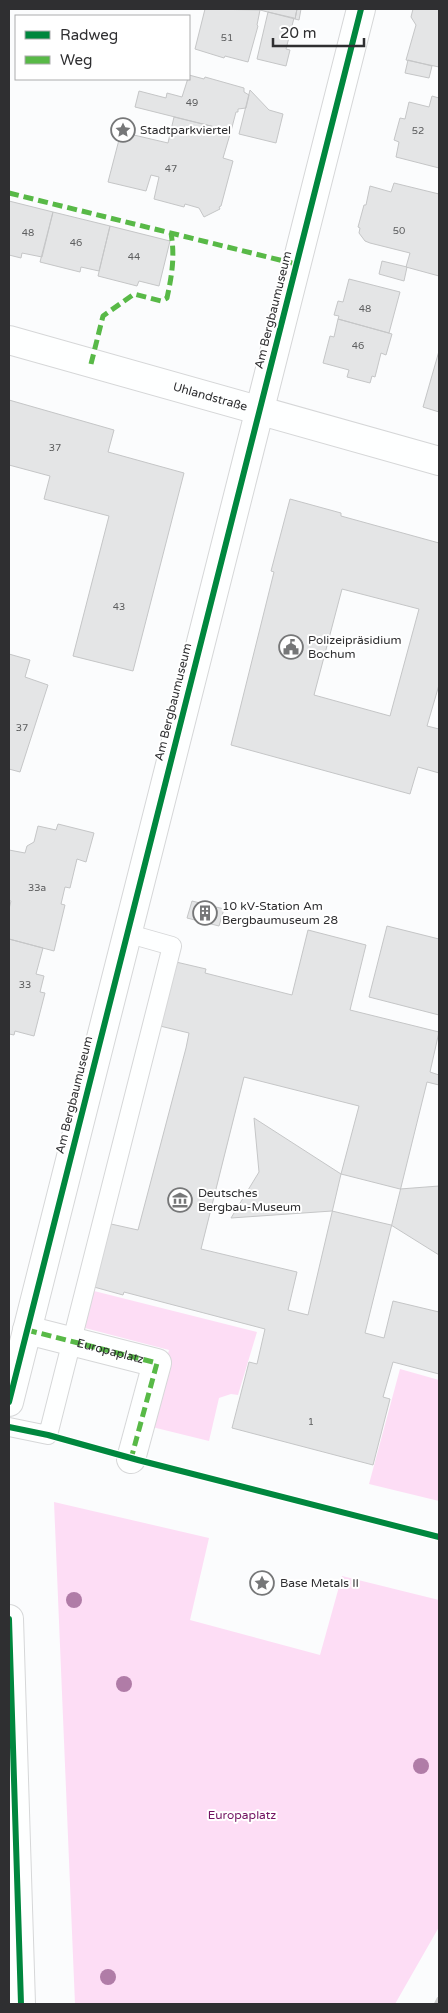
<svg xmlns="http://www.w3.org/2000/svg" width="448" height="2013" viewBox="0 0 448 2013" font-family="'Varela Round',sans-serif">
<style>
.green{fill:#fdddf5}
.building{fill:#e4e5e6;stroke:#c5c6c7;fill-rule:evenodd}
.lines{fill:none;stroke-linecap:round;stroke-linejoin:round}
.lane-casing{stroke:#d6d7d8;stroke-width:20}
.street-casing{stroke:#d6d7d8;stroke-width:30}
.lane{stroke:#feffff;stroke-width:18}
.street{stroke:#feffff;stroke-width:28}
.rail{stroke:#cfcfd0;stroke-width:4;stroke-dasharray:9 9;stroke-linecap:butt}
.quiet{stroke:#58b947;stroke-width:5;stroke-dasharray:10 5;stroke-linecap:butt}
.cycleway-casing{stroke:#fff;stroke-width:9}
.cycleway{stroke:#00873e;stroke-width:6}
.tree{fill:#b07ca7}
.labels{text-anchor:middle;stroke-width:4;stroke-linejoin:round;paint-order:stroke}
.number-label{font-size:10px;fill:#5d5e5f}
.poi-label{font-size:12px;fill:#2f2f31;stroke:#fff;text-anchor:start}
.street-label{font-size:12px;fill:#2f2f31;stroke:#fff}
.park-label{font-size:12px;fill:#721361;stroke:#fff}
</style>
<rect width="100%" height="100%" fill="#fbfcfd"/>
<path class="green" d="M 94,1291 L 257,1332 L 238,1395 L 231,1394 L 219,1398 L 209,1441 L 148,1426 L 169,1350 L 85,1328 Z
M 400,1369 L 439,1380 L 439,1501 L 369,1484 Z
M 54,1502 L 209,1538 L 190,1620 L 320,1655 L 342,1576 L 439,1600 L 439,1927 L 395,2004 L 75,2004 Z"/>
<path class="building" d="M 205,9 L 260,10 L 257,25 L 258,26 L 248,62 L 225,56 L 224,58 L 195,49 Z
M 261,9 L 297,9 L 295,19 L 260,10 Z
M 297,9 L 301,9 L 299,20 L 295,19 Z
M 413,9 L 439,9 L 439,67 L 406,60 L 416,25 L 411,17 Z
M 268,12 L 294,18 L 286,49 L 290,50 L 286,66 L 257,59 Z
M 408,60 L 432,66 L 429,78 L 405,73 Z
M 189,75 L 204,79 L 205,77 L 244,88 L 244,92 L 249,95 L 246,108 L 238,109 L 238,112 L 236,112 L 231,131 L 135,107 L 139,91 L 166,98 L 167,93 L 182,97 Z
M 250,90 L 269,110 L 283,114 L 276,143 L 239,134 Z
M 432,96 L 439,98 L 439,168 L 396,157 L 399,142 L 394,140 L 400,118 L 405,119 L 409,102 L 429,107 Z
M 174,117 L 231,131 L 223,158 L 233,161 L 221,206 L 219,207 L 220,209 L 204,217 L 199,208 L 185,204 L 184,207 L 154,199 L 159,177 L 151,175 L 146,191 L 108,182 L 121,132 L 168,143 Z
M 394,183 L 439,194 L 439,276 L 406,267 L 410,253 L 370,243 L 365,241 L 359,233 L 360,228 L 358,227 L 364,205 L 366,205 L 370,186 L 391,192 Z
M 9,201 L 53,212 L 42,257 L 22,253 L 21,258 L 9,255 Z
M 53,212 L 110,226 L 99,271 L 81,267 L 80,272 L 40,262 Z
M 110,226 L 170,241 L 159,286 L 139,281 L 137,286 L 98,276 Z
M 382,261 L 407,267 L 404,281 L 379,274 Z
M 349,279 L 400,292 L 389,333 L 338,319 L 339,316 L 334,315 L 338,301 L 343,302 Z
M 338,319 L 392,334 L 386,355 L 381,353 L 375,377 L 372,376 L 370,383 L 347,377 L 349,370 L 323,363 L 330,336 L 334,337 Z
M 439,351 L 439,412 L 423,407 Z
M 9,400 L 114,430 L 108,452 L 184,473 L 133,671 L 73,656 L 109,516 L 44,499 L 50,476 L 9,465 Z
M 290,499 L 341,513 L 341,516 L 439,543 L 439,685 L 427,726 L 439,729 L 439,773 L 418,767 L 410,794 L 231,745 L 274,572 L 271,571 ZM 342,589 L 419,609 L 390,716 L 314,695 Z
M 9,654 L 30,660 L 25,677 L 48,685 L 20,772 L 9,769 Z
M 58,824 L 94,833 L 86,862 L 77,859 L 70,888 L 65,887 L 61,904 L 65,905 L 54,951 L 9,939 L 9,909 L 11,901 L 9,900 L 9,850 L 25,853 L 27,846 L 34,842 L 38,826 L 56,830 Z
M 192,901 L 224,909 L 219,926 L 187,918 Z
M 387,926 L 439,939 L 439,1015 L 369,997 Z
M 308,930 L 366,945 L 350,1010 L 439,1032 L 430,1072 L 439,1075 L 439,1085 L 427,1082 L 365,1333 L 384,1338 L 393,1301 L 439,1312 L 439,1374 L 393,1362 L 383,1397 L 390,1399 L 373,1465 L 232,1428 L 249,1362 L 257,1364 L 265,1329 L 124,1292 L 123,1295 L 94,1287 L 111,1224 L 138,1230 L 186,1048 L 189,1033 L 160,1026 L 176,962 L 206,969 L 205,973 L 292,995 ZM 244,1077 L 359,1106 L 341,1174 L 308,1315 L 288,1310 L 297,1272 L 201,1249 Z
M 9,939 L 43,948 L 36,974 L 44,976 L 40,992 L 45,993 L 34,1036 L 15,1031 L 14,1035 L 9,1034 Z
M 254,1118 L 341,1174 L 400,1189 L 439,1186 L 439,1255 L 391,1225 L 332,1211 L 231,1218 L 259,1172 Z"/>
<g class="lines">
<g class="lane-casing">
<path id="lane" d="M 9,1427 L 48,1435 L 172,946 L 126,933"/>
</g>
<g class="street-casing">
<g id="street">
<path id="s1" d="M 9,340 L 439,461"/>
<path id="s2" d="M 27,1330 L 157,1363 L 131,1459"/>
<path d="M 9,1402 L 361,9"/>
<path d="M 9,1619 L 21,2004"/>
</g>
</g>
<use href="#lane" class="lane"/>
<use href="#street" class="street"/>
<path class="rail" d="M 436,2004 L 439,1998"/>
<path class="quiet" d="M 9,193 L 296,264
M 91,364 L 103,316 L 134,294 L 161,301 L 167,298 C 172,275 175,256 171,233
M 27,1330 L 157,1363 L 131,1459"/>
<g class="cycleway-casing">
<path id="cycleway" d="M 9,1402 L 361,9
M 9,1427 L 48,1435 L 138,1460 L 439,1537
M 9,1619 L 21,2004"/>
</g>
<use href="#cycleway" class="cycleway"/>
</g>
<g class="tree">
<circle cx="74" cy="1600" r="8"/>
<circle cx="124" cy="1684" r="8"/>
<circle cx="421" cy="1766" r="8"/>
<circle cx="108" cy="1977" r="8"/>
</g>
<defs>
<g id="sight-ring" transform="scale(1.25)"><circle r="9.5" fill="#fff" stroke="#767778" stroke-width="1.5"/><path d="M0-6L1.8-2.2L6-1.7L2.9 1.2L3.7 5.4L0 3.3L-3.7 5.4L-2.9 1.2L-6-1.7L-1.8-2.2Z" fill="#767778"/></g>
<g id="civic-ring" transform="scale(1.25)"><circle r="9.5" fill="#fff" stroke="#767778" stroke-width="1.5"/><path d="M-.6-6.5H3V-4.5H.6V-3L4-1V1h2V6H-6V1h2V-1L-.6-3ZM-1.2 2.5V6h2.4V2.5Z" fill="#767778"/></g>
<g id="building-ring" transform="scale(1.25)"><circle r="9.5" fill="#fff" stroke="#767778" stroke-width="1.5"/><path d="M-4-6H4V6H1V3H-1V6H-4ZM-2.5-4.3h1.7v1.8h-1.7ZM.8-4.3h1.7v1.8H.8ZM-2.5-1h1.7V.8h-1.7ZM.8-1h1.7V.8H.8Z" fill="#767778"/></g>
<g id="museum-ring" transform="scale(1.25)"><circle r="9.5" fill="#fff" stroke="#767778" stroke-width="1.5"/><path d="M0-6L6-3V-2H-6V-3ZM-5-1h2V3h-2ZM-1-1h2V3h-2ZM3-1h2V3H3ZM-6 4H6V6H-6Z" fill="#767778"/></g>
</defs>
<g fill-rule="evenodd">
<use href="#sight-ring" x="123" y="130"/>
<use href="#civic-ring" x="291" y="647"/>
<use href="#building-ring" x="205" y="913"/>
<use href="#museum-ring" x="180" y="1200"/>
<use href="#sight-ring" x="262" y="1583"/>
</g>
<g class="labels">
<g class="number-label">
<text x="227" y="41">51</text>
<text x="192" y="106">49</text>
<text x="418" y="134">52</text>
<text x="171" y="172">47</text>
<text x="399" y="234">50</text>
<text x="28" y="236">48</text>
<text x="76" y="246">46</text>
<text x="134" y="260">44</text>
<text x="365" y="312">48</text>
<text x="358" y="349">46</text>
<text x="55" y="451">37</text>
<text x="119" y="610">43</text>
<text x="22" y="731">37</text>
<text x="37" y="891">33a</text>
<text x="25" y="988">33</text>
<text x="311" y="1425">1</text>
</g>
<g class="poi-label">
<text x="140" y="134">Stadtparkviertel</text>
<text x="308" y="644">Polizeipräsidium<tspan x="308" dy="14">Bochum</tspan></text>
<text x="222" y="910">10 kV-Station Am<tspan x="222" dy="14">Bergbaumuseum 28</tspan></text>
<text x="198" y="1197">Deutsches<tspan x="198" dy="14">Bergbau-Museum</tspan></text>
<text x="280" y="1587">Base Metals II</text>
</g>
<g class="street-label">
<text transform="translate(273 310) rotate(-76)" y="4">Am Bergbaumuseum</text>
<text dy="4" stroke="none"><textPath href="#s1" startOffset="209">Uhlandstraße</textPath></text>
<text transform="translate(173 702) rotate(-76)" y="4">Am Bergbaumuseum</text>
<text transform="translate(74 1095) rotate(-76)" y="4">Am Bergbaumuseum</text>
<text dy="4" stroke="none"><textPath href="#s2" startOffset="86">Europaplatz</textPath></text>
</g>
<g class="park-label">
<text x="242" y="1819">Europaplatz</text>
</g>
</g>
<rect width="448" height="2013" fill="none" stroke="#2f2f31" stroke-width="20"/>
<rect x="15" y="15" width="175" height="65" fill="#ffffff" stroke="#acacad"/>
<rect x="25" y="31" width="25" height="8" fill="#00873e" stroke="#acacad"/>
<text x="60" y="40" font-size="15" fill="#2f2f31">Radweg</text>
<rect x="25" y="56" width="25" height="8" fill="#58b947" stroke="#acacad"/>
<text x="60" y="65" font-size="15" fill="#2f2f31">Weg</text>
<path d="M273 38v8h91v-8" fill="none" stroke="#2f2f31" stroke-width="2.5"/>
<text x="280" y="38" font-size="15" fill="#2f2f31" stroke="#ffffff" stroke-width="4" paint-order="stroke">20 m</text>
</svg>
